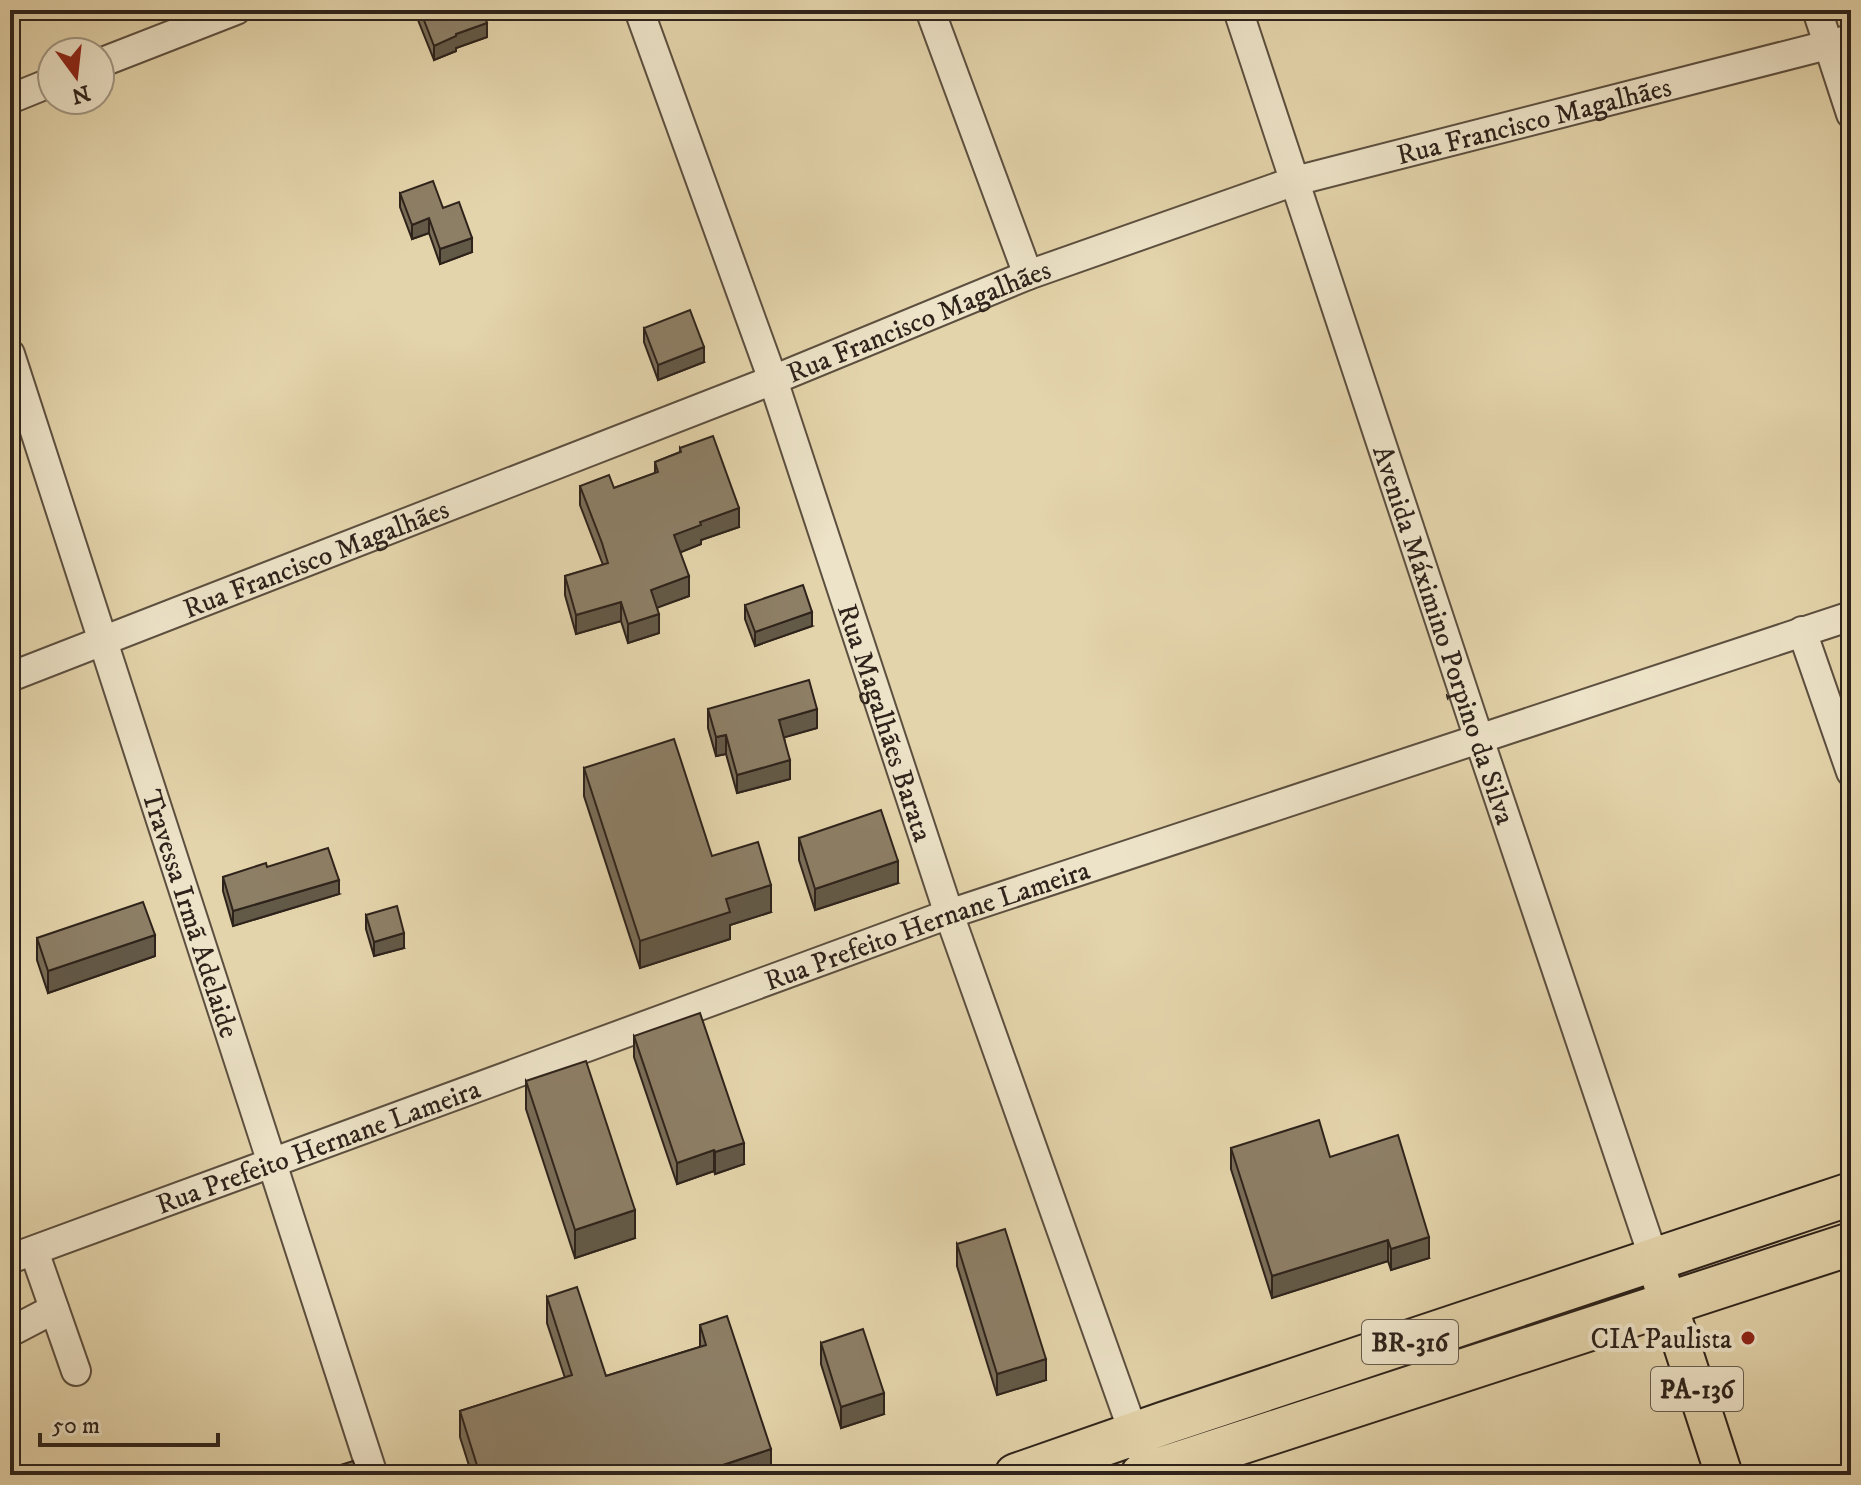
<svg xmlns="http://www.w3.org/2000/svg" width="1861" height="1485" viewBox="0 0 1861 1485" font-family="'IM FELL DW Pica',serif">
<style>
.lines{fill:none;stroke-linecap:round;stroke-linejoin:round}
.minor-casing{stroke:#5c4f3f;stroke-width:32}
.major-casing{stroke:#2e231b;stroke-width:40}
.highway-casing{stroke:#2e231b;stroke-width:46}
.minor{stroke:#ede3c8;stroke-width:28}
.major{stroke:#e4d4ab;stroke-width:36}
.highway{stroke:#e4d4ab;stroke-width:42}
.wall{fill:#796d58;stroke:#2e231b;stroke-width:2}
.shaded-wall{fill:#635947;stroke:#2e231b;stroke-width:2}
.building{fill:#8d7f66;stroke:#2e231b;stroke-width:2}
.poi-dot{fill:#8f2418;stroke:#ede3c8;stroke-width:3}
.labels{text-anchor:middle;stroke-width:8;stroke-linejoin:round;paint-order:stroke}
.shield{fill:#ede3c8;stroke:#675d4f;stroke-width:2}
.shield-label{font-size:26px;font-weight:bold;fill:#2e231b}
.street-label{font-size:28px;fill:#2e231b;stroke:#ede3c8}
.poi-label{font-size:28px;fill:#2e231b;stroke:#ede3c8;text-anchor:end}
</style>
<rect width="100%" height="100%" fill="#e4d4ab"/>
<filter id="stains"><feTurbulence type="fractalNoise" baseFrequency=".0025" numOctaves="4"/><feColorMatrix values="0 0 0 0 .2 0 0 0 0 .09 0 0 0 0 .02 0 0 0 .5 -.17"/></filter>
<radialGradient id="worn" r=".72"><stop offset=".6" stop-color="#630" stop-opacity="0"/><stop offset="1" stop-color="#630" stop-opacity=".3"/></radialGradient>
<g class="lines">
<g class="minor-casing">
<g id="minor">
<path id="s1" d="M 639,10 L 773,380 L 949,914 L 1139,1448"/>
<path d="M 930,10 L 1028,275"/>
<path id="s2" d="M 1238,10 L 1479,739 L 1654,1259"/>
<path d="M 1817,10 L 1851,114"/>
<path d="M 100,63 L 236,10"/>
<path d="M 10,99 L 52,82"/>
<path id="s3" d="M 10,354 L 373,1475"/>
<path d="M 1802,631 L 1851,772"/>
<path id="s4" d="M 10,677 L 773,380 L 1028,275 L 1295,181 L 1851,39"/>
<path d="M 34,1251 L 76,1371"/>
<path id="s5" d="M 10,1259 L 949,914 L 1851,616"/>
<path d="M 10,1332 L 54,1309"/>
</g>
</g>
<g class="major-casing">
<path id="major" d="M 1654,1259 L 1724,1475"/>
</g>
<g class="highway-casing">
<path id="highway" d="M 1016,1475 L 1165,1423 L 1851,1194
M 1142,1475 L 1851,1244"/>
</g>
<use href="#minor" class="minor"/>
<use href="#major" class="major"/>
<use href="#highway" class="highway"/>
</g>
<path class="wall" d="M 414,10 L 482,10 L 487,37 L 456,48 L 456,51 L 434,60 Z
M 400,193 L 443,208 L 472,252 L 440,264 L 429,233 L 412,239 L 400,207 Z
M 644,328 L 704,362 L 658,380 L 644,342 Z
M 680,448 L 739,527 L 701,540 L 701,544 L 680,552 L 689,596 L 657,607 L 659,633 L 628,643 L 621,621 L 576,634 L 565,595 L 565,576 L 603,565 L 580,505 L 580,486 L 614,488 L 655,473 L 655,462 L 680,452 Z
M 745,605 L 812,626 L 755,646 L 745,619 Z
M 708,709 L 817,728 L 784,737 L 790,779 L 737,793 L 726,754 L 716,756 L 708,728 Z
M 584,768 L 712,856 L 771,912 L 730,925 L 730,939 L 640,968 L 584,796 Z
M 799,838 L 898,883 L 815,910 L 799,860 Z
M 267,867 L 339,894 L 233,926 L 223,891 L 223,877 Z
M 366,915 L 404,948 L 374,956 L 366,929 Z
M 37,938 L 155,956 L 48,993 L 37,960 Z
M 634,1036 L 744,1164 L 715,1174 L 714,1171 L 677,1184 L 634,1057 Z
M 526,1081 L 635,1238 L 575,1258 L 526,1109 Z
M 1231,1148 L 1330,1157 L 1429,1258 L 1391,1270 L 1388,1261 L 1272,1298 L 1231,1169 Z
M 957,1244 L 1046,1380 L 997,1395 L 957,1266 Z
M 547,1297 L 606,1376 L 700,1347 L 700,1325 L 771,1475 L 472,1475 L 460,1437 L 460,1411 L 565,1378 L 547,1323 Z
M 821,1343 L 884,1414 L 841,1428 L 821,1364 Z"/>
<path class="shaded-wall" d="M 487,23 L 487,37 L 456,48 L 456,51 L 434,60 L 434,46 L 456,34 Z
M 429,218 L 429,233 L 412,239 L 412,225 Z
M 472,238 L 472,252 L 440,264 L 440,249 Z
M 704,347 L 704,362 L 658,380 L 658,365 Z
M 739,508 L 739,527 L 701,540 L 701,544 L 674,555 L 674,535 L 700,522 Z
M 689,576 L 689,596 L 651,610 L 651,590 Z
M 621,602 L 621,621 L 576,634 L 576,615 Z
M 812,612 L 812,626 L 755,646 L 755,632 Z
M 659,614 L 659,633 L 628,643 L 628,624 Z
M 817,709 L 817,728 L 779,739 L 779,720 Z
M 726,735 L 726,754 L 716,756 L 716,737 Z
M 790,760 L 790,779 L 737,793 L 737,775 Z
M 898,861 L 898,883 L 815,910 L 815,889 Z
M 339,880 L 339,894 L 233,926 L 233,911 Z
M 771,885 L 771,912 L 730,925 L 730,939 L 640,968 L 640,941 L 726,899 Z
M 404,933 L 404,948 L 374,956 L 374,942 Z
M 155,935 L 155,956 L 48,993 L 48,971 Z
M 744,1143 L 744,1164 L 715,1174 L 715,1152 Z
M 714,1150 L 714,1171 L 677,1184 L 677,1163 Z
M 635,1210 L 635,1238 L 575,1258 L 575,1230 Z
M 1429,1237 L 1429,1258 L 1391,1270 L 1391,1249 Z
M 1388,1240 L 1388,1261 L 1272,1298 L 1272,1276 Z
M 1046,1359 L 1046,1380 L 997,1395 L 997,1374 Z
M 884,1393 L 884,1414 L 841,1428 L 841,1407 Z
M 771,1449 L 771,1475 L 720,1475 L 720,1466 Z"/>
<path class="building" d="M 420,10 L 482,10 L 487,23 L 456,34 L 456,36 L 434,46 Z
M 433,181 L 443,208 L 459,202 L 472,238 L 440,249 L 429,218 L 412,225 L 400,193 Z
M 690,310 L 704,347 L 658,365 L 644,328 Z
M 713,436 L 739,508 L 700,522 L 701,525 L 674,535 L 689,576 L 651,590 L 659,614 L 628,624 L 621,602 L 576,615 L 565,576 L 608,563 L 602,543 L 580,486 L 609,475 L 614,488 L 658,472 L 655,462 L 681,452 L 680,448 Z
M 803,585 L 812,612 L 755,632 L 745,605 Z
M 809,680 L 817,709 L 779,720 L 790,760 L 737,775 L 726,735 L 716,737 L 708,709 Z
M 674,739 L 712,856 L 758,842 L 771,885 L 726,899 L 730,912 L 640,941 L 584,768 Z
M 881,810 L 898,861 L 815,889 L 799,838 Z
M 328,848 L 339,880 L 233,911 L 223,877 L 266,863 L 267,867 Z
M 143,902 L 155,935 L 48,971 L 37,938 Z
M 397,906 L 404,933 L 374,942 L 366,915 Z
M 700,1013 L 744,1143 L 715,1152 L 714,1150 L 677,1163 L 634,1036 Z
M 586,1061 L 635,1210 L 575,1230 L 526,1081 Z
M 1319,1120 L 1330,1157 L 1398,1135 L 1429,1237 L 1391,1249 L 1388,1240 L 1272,1276 L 1231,1148 Z
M 1005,1229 L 1046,1359 L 997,1374 L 957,1244 Z
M 577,1287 L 606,1376 L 706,1345 L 700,1325 L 727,1316 L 771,1449 L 720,1466 L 723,1475 L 480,1475 L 460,1411 L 572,1375 L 547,1297 Z
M 863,1329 L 884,1393 L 841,1407 L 821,1343 Z
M 353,1461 L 358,1475 L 309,1475 Z"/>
<circle class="poi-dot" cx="1748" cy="1338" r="8"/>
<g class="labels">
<g class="shield">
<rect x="1362" y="1320" width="96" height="44" rx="6"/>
<rect x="1651" y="1367" width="92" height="44" rx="6"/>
</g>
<g class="shield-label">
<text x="1410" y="1351">BR-316</text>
<text x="1697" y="1398">PA-136</text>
</g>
<g class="street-label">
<text dy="10" stroke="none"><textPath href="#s4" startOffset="1624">Rua Francisco Magalhães</textPath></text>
<text dy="10" stroke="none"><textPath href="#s4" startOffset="976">Rua Francisco Magalhães</textPath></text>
<text dy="10" stroke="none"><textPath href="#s4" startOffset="328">Rua Francisco Magalhães</textPath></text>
<text dy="10" stroke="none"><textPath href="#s2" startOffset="658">Avenida Máximino Porpino da Silva</textPath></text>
<text dy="10" stroke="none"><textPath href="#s1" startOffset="754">Rua Magalhães Barata</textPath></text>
<text dy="10" stroke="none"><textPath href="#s3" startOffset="588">Travessa Irmã Adelaide</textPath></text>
<text dy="10" stroke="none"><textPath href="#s5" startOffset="976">Rua Prefeito Hernane Lameira</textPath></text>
<text dy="10" stroke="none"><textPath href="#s5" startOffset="328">Rua Prefeito Hernane Lameira</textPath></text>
</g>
<g class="poi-label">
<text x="1732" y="1348">CIA Paulista</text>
</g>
</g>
<rect width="1861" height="1485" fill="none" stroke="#e4d4ab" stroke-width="40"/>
<rect x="12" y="12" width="1837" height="1461" fill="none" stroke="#2e231b" stroke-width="4"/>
<rect x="20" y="20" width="1821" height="1445" fill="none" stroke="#2e231b" stroke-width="2"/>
<g transform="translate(76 76) rotate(165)"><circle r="38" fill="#ede3c8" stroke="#a19683" stroke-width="2"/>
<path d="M0-6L14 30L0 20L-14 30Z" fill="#8f2418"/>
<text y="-12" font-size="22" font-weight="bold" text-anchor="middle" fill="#2e231b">N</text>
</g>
<path d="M40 1433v12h178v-12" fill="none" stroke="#2e231b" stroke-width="4"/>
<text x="52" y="1433" font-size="24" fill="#2e231b" stroke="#ede3c8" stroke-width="6" paint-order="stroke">50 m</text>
<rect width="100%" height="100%" filter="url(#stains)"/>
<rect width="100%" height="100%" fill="url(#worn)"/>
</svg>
